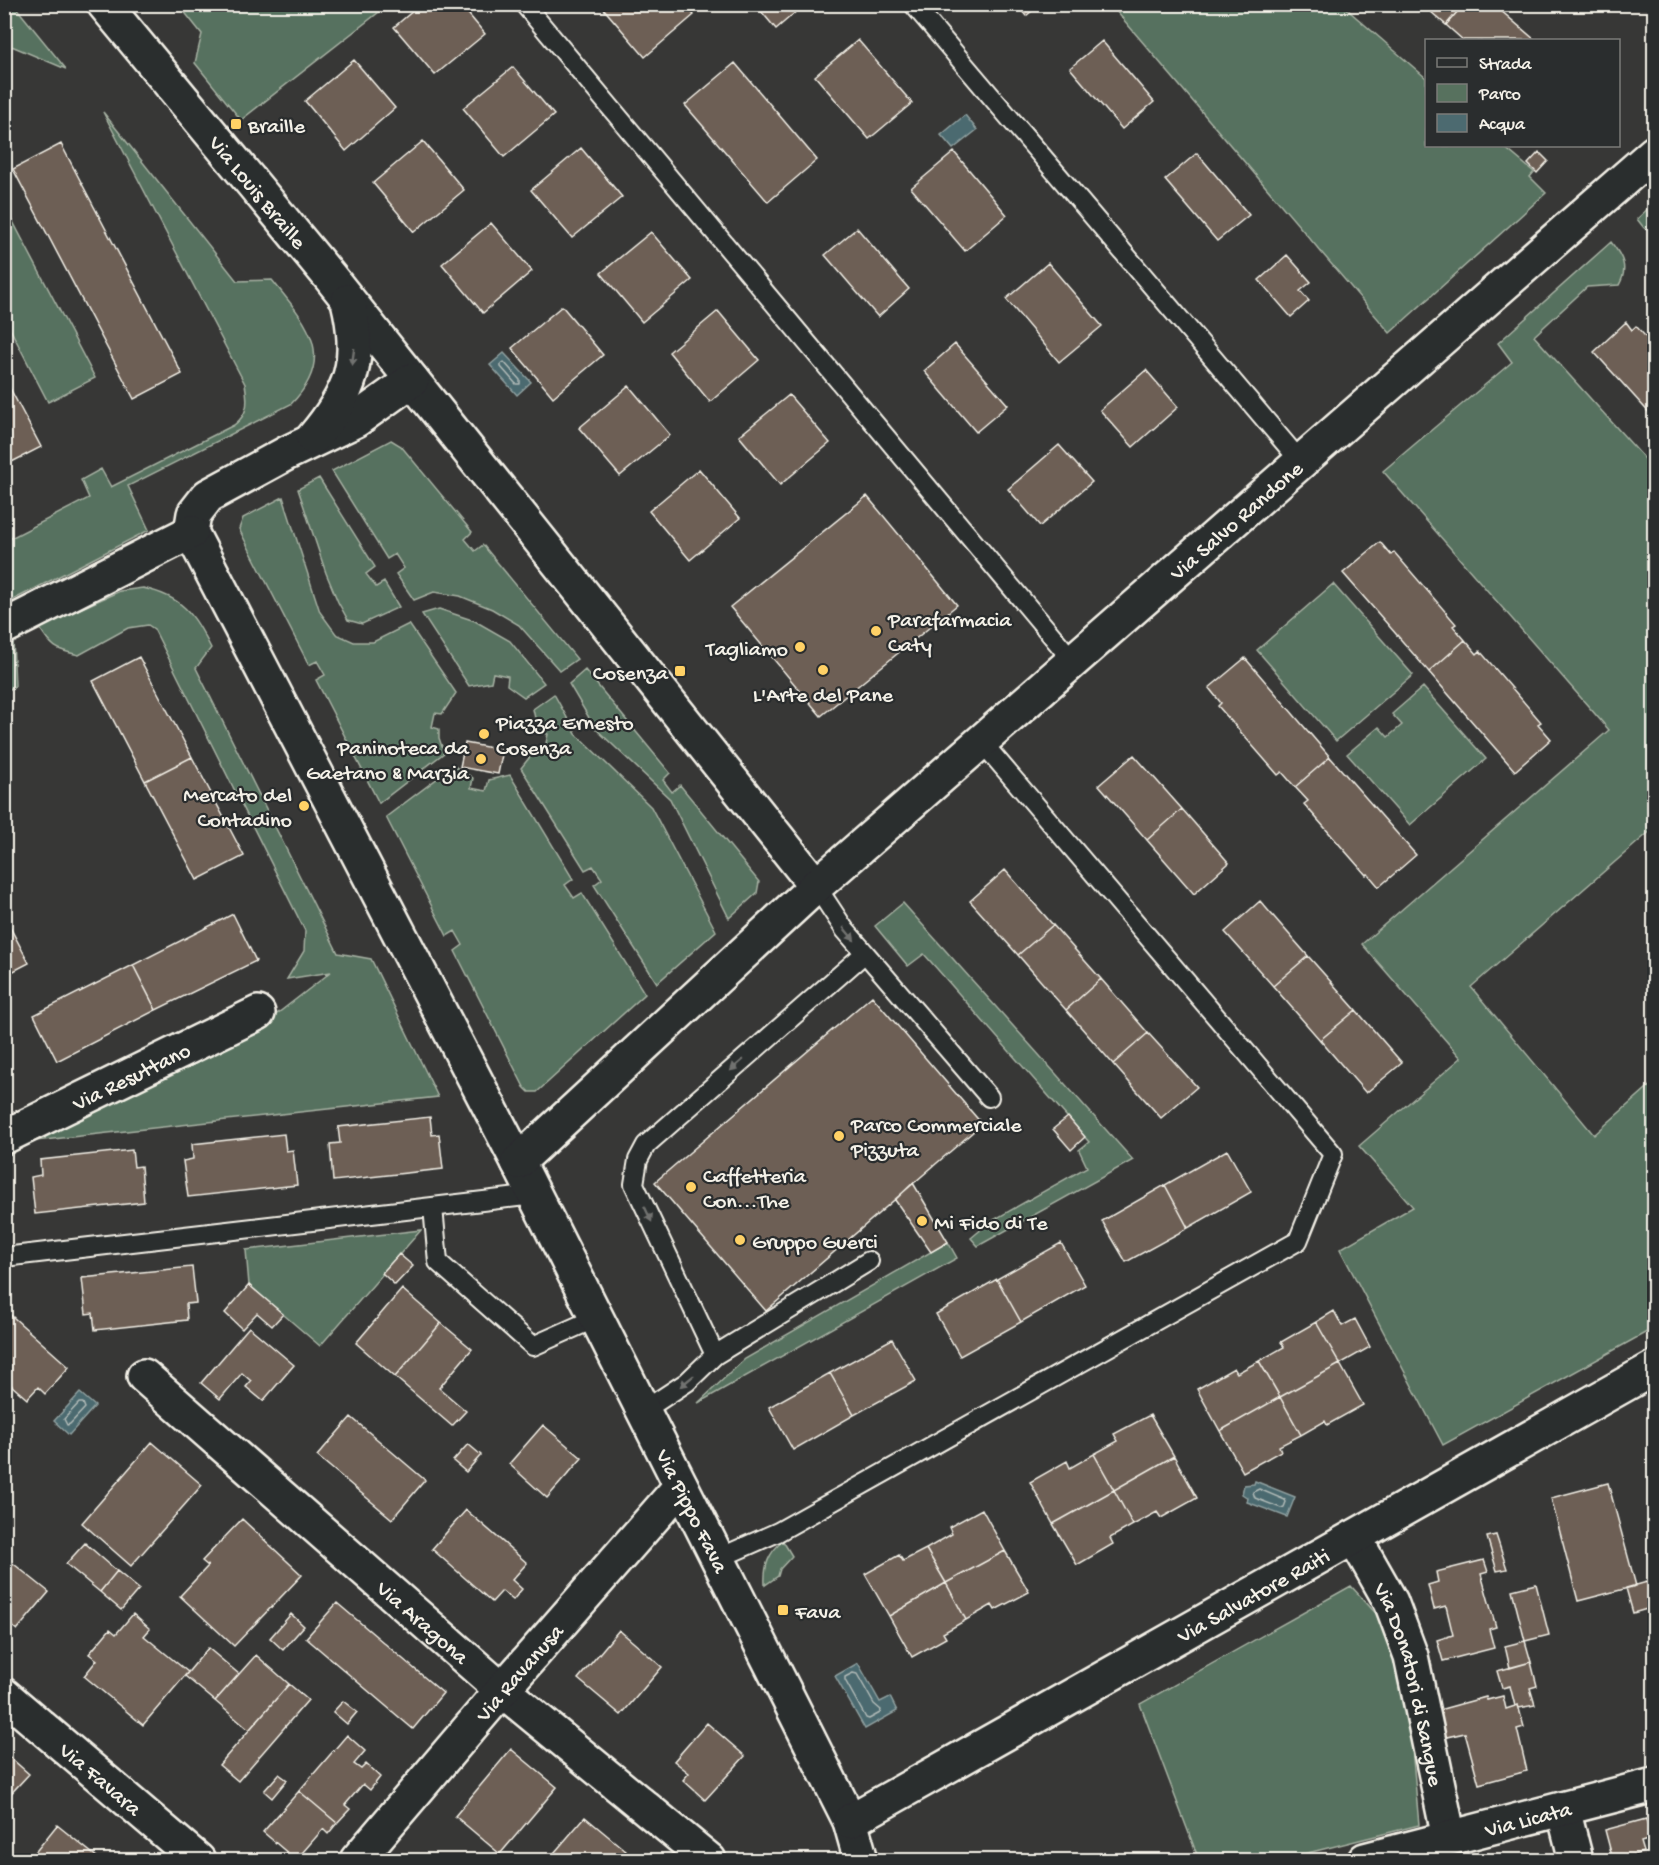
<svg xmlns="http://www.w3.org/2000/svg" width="1659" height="1865" viewBox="0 0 1659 1865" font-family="'Gochi Hand',sans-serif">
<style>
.green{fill:#57715e;stroke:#a6b1a3;stroke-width:1.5}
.water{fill:#4c6a70;stroke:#8fa0a0;stroke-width:1.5}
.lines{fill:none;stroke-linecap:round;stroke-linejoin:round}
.shore{stroke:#b1bbb8;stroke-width:1.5}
.building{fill:#6d5e54;stroke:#f4f1e8;stroke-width:1.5}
.lane-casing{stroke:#f4f1e8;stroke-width:22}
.street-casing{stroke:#f4f1e8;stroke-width:38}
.lane{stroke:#2a2d2e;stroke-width:18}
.street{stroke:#2a2d2e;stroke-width:33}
.oneway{fill:#71726f}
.poi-dot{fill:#ffd166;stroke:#2a2d2e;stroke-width:2}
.labels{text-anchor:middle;stroke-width:4.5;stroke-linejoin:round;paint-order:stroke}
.poi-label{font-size:22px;fill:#f4f1e8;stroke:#2a2d2e;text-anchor:start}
.street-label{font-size:22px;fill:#f4f1e8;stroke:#2a2d2e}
</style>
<rect width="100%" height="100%" fill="#373736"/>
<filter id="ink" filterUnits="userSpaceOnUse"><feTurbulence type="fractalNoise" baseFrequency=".0167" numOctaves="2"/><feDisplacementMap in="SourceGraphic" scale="12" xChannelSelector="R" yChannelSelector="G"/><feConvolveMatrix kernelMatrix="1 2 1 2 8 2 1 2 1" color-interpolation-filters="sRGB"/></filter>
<g filter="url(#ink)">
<path class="green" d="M 5,4 L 14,5 L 66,69 L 14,47 L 5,45 Z
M 179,5 L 388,5 L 241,120 L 195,63 L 202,34 Z
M 1111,5 L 1342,5 L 1426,78 L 1426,146 L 1503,146 L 1534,172 L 1530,177 L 1546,193 L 1390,333 Z
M 103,112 L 237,281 L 272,280 C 306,322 338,356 291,404 L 128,486 L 149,530 L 5,604 L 5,541 L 89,498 L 81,480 L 101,469 L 111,487 L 234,425 C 249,414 248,401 245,384 Z
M 1654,203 L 1654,233 L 1644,228 L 1637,219 Z
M 9,214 L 95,378 L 48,402 L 5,319 L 4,216 Z
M 1611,242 C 1622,256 1629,268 1619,285 L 1587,287 L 1534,336 L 1654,469 L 1654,828 L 1471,987 L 1594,1135 L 1654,1082 L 1654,1328 L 1443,1445 L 1340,1249 L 1413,1207 L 1359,1146 L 1461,1058 L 1362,944 L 1609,730 L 1383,471 L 1512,362 L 1498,343 Z
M 391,440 L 401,446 L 472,532 L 465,539 L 475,551 L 483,545 L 577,659 L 560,671 L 519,625 L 492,609 L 460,596 L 434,592 L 414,600 L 396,574 L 404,568 L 395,554 L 387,559 L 332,471 Z
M 319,478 L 375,567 L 366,574 L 376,587 L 384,582 L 399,607 L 362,624 L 348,620 L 338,602 L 326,573 L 298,489 Z
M 283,497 L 320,612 L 336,634 L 354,642 L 373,642 L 409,624 L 456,693 L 442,714 L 435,713 L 432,727 L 439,729 L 439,738 L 444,753 L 379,803 L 316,680 L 325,675 L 317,661 L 309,665 L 239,529 L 243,518 Z
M 1333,584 L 1413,675 L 1336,741 L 1257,650 Z
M 143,588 C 183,597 193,613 211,648 L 196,668 L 338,953 L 371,959 L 438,1097 L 35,1141 L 5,1157 L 5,1151 L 269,1020 L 331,972 L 287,979 L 304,951 L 305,931 L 154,629 L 148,625 L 128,628 L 79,655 C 55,650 52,647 39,627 L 120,591 Z
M 439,609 L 475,621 L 510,641 L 544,683 L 524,697 L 507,685 L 508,676 L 493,673 L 491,682 L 469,686 L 422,614 Z
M 13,640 L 15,686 L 5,692 L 5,645 Z
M 585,670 L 670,773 L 663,780 L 672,792 L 680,785 L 759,882 L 757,893 L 729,918 L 670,799 L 595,728 L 569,684 Z
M 1423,687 L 1486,759 L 1410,825 L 1347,754 L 1379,727 L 1388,737 L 1402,725 L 1392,714 Z
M 554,694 L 576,734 L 651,807 L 716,931 L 657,983 L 594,885 L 602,879 L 593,866 L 585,870 L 521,768 L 529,758 L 535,747 L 545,748 L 548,734 L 538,732 L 533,709 Z
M 454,766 L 473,778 L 471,788 L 486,791 L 489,780 L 510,775 L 573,879 L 565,885 L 574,898 L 582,893 L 645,994 L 537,1092 L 529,1092 L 524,1087 L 455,951 L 463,945 L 455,931 L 447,936 L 386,817 Z
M 903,903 L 1133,1160 L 978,1246 L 971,1238 L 990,1222 L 1087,1167 L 1079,1150 L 1089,1142 L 924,954 L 908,966 L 875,926 Z
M 421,1230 L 320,1346 L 249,1285 L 246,1250 Z
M 948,1242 L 957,1258 L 698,1403 L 745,1359 Z
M 783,1541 L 792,1556 L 780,1569 L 778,1576 L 765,1585 C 764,1566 768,1553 783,1541 Z
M 1351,1586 L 1381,1619 L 1404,1660 L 1419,1825 L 1280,1860 L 1199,1860 L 1140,1704 Z"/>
<path class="water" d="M 965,115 L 977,130 L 953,149 L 941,135 Z
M 504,353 L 531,382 L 517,395 L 490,365 Z
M 80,1393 L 95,1406 L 69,1435 L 54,1421 Z
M 1255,1481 L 1295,1497 L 1287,1517 L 1247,1502 L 1248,1498 L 1242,1494 L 1244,1485 L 1254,1484 Z
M 858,1663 L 880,1702 L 890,1697 L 897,1711 L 865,1729 L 835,1676 Z"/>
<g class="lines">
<path class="shore" d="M 504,362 L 520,380 L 520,384 L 516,384 L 501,367 L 501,364 Z
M 79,1403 L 83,1403 L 85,1408 L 70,1424 L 67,1425 L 64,1419 Z
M 1259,1489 L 1285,1500 L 1286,1502 L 1284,1507 L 1281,1508 L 1255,1498 L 1253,1492 Z
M 853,1673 L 857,1674 L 874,1704 L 881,1710 L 880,1713 L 869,1719 L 866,1718 L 845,1680 L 845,1677 Z"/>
</g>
<path class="building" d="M 421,4 L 460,4 L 485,34 L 435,75 L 394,27 Z
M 608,4 L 685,4 L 694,15 L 645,57 L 603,8 Z
M 755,4 L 805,4 L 776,29 Z
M 1016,4 L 1040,4 L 1026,16 Z
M 1422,4 L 1464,4 L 1446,25 Z
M 1464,4 L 1493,4 L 1535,40 L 1463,40 L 1446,25 Z
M 858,40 L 912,103 L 869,139 L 815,76 Z
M 1102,41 L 1154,102 L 1122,129 L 1070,68 Z
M 354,60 L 395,108 L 346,151 L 305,101 Z
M 735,63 L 817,160 L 768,202 L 685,105 Z
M 513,67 L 554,115 L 504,157 L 463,108 Z
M 423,141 L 464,190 L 414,232 L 373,183 Z
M 61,144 L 182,374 L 134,399 L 13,169 Z
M 581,148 L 622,197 L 572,238 L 531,190 Z
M 954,152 L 1007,215 L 965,251 L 911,188 Z
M 1539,152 L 1548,161 L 1537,173 L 1528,164 Z
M 1197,153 L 1249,215 L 1217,241 L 1165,180 Z
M 491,223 L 532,271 L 483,313 L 442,264 Z
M 857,228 L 909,289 L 878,317 L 825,255 Z
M 651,232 L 692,280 L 642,322 L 601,273 Z
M 1287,255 L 1311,282 L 1300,291 L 1309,301 L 1291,317 L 1259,280 Z
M 1048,263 L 1102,326 L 1059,362 L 1006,299 Z
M 562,306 L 603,355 L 553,397 L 512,348 Z
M 718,311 L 759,360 L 710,402 L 669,352 Z
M 1626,322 L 1632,330 L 1636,326 L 1654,346 L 1654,418 L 1594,352 Z
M 955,344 L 1008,405 L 976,432 L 924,371 Z
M 1146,370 L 1178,407 L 1133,447 L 1100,410 Z
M 4,377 L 41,447 L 4,466 Z
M 629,386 L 670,435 L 620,476 L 579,428 Z
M 789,395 L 830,443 L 780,485 L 739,436 Z
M 1059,445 L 1092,482 L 1040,526 L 1008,489 Z
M 699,469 L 740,518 L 690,560 L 649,511 Z
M 867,496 L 957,605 L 821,716 L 730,607 Z
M 1380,542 L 1391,555 L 1394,552 L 1456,624 L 1453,626 L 1465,640 L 1429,672 L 1343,573 Z
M 1465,640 L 1477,654 L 1480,651 L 1541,722 L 1538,724 L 1551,739 L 1515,771 L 1429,672 Z
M 139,657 L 192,757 L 145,781 L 93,681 Z
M 1245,658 L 1330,757 L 1295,787 L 1282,772 L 1278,775 L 1218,706 L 1221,703 L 1209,688 Z
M 465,743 L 503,750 L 498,774 L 460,767 Z
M 1134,755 L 1182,809 L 1147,840 L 1099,785 Z
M 192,757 L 244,856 L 197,880 L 145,781 Z
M 1330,757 L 1416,855 L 1379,887 L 1368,874 L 1366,875 L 1304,804 L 1308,801 L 1295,787 Z
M 1182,809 L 1229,863 L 1194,894 L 1147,840 Z
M 1005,870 L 1053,925 L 1018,955 L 970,901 Z
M 1260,901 L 1308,956 L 1273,986 L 1225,932 Z
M 233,914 L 256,961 L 156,1010 L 133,965 Z
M 4,916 L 29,963 L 4,976 Z
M 1053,925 L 1101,979 L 1066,1010 L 1018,955 Z
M 1308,956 L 1356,1010 L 1320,1040 L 1273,986 Z
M 133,965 L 156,1010 L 57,1061 L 34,1015 Z
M 1101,979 L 1148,1033 L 1113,1064 L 1066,1010 Z
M 872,996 L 982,1124 L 766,1311 L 655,1182 Z
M 1356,1010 L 1402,1063 L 1366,1093 L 1320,1040 Z
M 1148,1033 L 1197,1087 L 1161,1118 L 1113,1064 Z
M 430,1117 L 432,1135 L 439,1134 L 443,1169 L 333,1181 L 330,1144 L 340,1143 L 338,1127 Z
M 1068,1117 L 1085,1137 L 1071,1150 L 1053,1129 Z
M 284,1134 L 286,1151 L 293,1150 L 297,1185 L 188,1197 L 183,1161 L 193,1159 L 192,1144 Z
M 132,1150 L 134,1167 L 141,1166 L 144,1202 L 35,1214 L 31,1177 L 41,1175 L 40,1160 Z
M 1227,1150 L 1251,1192 L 1188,1228 L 1165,1185 Z
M 913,1183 L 948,1242 L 931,1252 L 895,1200 Z
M 1165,1185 L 1188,1228 L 1126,1262 L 1102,1221 Z
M 1061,1243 L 1085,1285 L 1021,1322 L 997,1279 Z
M 399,1254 L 413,1266 L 395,1285 L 382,1273 Z
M 192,1267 L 196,1303 L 186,1304 L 187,1320 L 95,1330 L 93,1313 L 86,1314 L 82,1278 Z
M 997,1279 L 1021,1322 L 960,1356 L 936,1314 Z
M 249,1285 L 283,1314 L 272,1326 L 257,1313 L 242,1329 L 225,1313 Z
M 402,1289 L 441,1323 L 395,1377 L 356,1343 Z
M 4,1309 L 69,1367 L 45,1394 L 38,1387 L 27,1399 L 4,1379 Z
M 1334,1311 L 1342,1326 L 1355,1319 L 1370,1347 L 1340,1364 L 1316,1322 Z
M 1316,1322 L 1340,1364 L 1280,1397 L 1259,1361 L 1284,1347 L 1281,1342 Z
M 441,1323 L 472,1349 L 439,1388 L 466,1411 L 452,1426 L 395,1377 Z
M 249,1327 L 294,1365 L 263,1401 L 246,1387 L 251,1381 L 242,1373 L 220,1399 L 201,1383 Z
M 892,1339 L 916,1381 L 854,1415 L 830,1373 Z
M 1259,1361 L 1280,1397 L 1220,1431 L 1197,1389 L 1234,1368 L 1237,1373 Z
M 1340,1364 L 1363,1405 L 1327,1425 L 1325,1421 L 1301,1435 L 1280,1397 Z
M 830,1373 L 854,1415 L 793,1450 L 769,1407 Z
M 1280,1397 L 1301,1435 L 1279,1446 L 1281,1451 L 1243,1472 L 1220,1431 Z
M 1150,1415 L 1174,1456 L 1114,1490 L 1094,1454 L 1118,1441 L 1114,1434 Z
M 351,1417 L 425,1480 L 392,1519 L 317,1456 Z
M 543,1425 L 582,1458 L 547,1498 L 509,1464 Z
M 152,1442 L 202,1485 L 131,1566 L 82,1523 Z
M 468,1444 L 481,1455 L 466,1472 L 453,1461 Z
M 1094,1454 L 1114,1490 L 1053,1524 L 1030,1482 L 1067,1461 L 1070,1468 Z
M 1174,1456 L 1197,1498 L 1161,1518 L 1157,1512 L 1133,1525 L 1114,1490 Z
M 1608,1483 L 1636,1586 L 1578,1601 L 1551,1498 Z
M 1114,1490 L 1133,1525 L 1110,1538 L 1113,1544 L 1077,1565 L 1053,1524 Z
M 982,1509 L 1005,1551 L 946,1583 L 926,1549 L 952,1534 L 949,1527 Z
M 466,1510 L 527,1563 L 512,1580 L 522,1589 L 513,1600 L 502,1591 L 492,1602 L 432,1549 Z
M 242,1519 L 302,1575 L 234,1646 L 180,1596 L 208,1566 L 202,1561 Z
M 1496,1535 L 1507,1569 L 1497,1571 L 1487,1537 Z
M 85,1543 L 117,1571 L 100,1592 L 66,1564 Z
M 926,1549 L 946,1583 L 889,1616 L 865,1574 L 899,1555 L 903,1561 Z
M 1005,1551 L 1029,1592 L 995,1610 L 992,1605 L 966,1620 L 946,1583 Z
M 5,1557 L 49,1592 L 17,1630 L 4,1620 Z
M 1484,1560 L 1488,1572 L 1481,1574 L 1496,1627 L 1489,1629 L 1494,1648 L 1443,1661 L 1437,1640 L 1453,1635 L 1446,1606 L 1434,1609 L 1428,1585 L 1438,1582 L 1436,1572 Z
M 117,1571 L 139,1589 L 121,1610 L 100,1592 Z
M 1654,1580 L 1654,1607 L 1633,1613 L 1626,1588 Z
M 946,1583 L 966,1620 L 943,1633 L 946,1638 L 912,1657 L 889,1616 Z
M 1536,1584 L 1549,1635 L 1525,1641 L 1512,1590 Z
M 337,1603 L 443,1693 L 413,1729 L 306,1638 Z
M 133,1614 L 150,1629 L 144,1636 L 188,1672 L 143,1725 L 84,1676 L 97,1660 L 89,1654 L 110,1629 L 116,1634 Z
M 291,1614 L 304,1626 L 283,1650 L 270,1638 Z
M 619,1630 L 662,1667 L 621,1715 L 578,1679 Z
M 1525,1641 L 1531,1662 L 1510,1668 L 1505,1646 Z
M 208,1648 L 239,1674 L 215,1701 L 185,1676 Z
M 256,1655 L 289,1684 L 249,1730 L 215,1701 Z
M 1531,1662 L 1537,1686 L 1530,1688 L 1535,1705 L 1519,1708 L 1518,1705 L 1515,1706 L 1510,1686 L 1502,1688 L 1497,1671 Z
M 289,1684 L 308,1700 L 238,1781 L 219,1765 Z
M 1503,1696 L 1506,1709 L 1518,1705 L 1524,1727 L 1517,1729 L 1527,1771 L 1479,1784 L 1465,1733 L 1442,1738 L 1435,1711 L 1486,1697 L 1487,1700 Z
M 343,1701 L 357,1712 L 347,1724 L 333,1712 Z
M 707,1723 L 745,1756 L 705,1800 L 683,1780 L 689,1773 L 674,1761 Z
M 347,1735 L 365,1751 L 354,1764 L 361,1769 L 366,1764 L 380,1777 L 370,1790 L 363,1784 L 345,1805 L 350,1809 L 337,1823 L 299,1791 Z
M 511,1749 L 557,1787 L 500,1854 L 455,1816 Z
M 4,1752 L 29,1774 L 4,1801 Z
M 279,1774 L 287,1780 L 272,1798 L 264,1791 Z
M 299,1791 L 337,1823 L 328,1834 L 323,1829 L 296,1860 L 263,1832 Z
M 585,1817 L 626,1851 L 618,1860 L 548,1860 Z
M 1646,1819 L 1651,1839 L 1641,1842 L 1644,1852 L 1613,1860 L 1605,1830 Z
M 57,1825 L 98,1858 L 96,1860 L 29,1860 Z"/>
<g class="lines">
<g class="lane-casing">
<path id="lane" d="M 524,4 L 1073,661
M 913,4 L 1301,462
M 865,953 L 989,1097
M 433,1207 L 438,1262 L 533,1346 L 596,1318
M 4,1257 L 534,1195
M 715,1355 L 869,1261
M 643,1411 L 687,1382 L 715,1355 L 634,1184 L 638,1160 L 646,1145 L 865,953 L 845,930 L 816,886
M 717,1559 L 778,1532 L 1298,1241 L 1333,1154 L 981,741"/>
</g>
<g class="street-casing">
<g id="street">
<path id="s1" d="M 104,4 L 330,277 L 816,886"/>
<path id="s2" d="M 412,380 L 356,420 L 287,453 L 208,496 L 194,514 L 191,532 L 518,1162 L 850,1821 L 861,1860"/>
<path d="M 313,438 C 351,393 363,361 348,301"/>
<path d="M 4,627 L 191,532"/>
<path id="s3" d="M 4,1137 L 258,1013"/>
<path id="s4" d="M 518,1162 L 816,886 L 1654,153"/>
<path id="s5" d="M 144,1376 L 502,1690 L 709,1860"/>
<path id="s6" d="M 1354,1537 L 1391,1602 L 1411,1656 L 1449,1838"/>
<path id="s7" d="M 4,1695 L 198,1860"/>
<path d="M 1563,1809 L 1576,1860"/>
<path id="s8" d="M 850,1821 L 1654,1368"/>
<path id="s9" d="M 357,1860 L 502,1690 L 681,1486"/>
<path id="s10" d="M 1365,1860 L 1654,1785"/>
</g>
</g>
<use href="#lane" class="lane"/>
<use href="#street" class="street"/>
</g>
<defs><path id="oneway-solid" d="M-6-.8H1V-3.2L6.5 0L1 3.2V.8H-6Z" transform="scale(1.5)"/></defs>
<g class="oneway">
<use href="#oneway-solid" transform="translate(353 357) rotate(98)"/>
<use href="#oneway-solid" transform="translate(849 934) rotate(50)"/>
<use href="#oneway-solid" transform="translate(737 1065) rotate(139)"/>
<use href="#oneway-solid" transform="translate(648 1214) rotate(65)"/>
<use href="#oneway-solid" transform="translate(687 1381) rotate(141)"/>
</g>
</g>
<g class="poi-dot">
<rect x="230" y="118" width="12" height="12" rx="3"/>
<circle cx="876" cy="631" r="6"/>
<circle cx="800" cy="647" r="6"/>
<circle cx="823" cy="670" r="6"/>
<rect x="674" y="665" width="12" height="12" rx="3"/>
<circle cx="484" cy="734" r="6"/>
<circle cx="481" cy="759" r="6"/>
<circle cx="304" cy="806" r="6"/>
<circle cx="839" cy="1136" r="6"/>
<circle cx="691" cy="1187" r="6"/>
<circle cx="922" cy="1221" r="6"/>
<circle cx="740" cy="1240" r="6"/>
<rect x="777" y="1604" width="12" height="12" rx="3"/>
</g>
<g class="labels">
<g class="poi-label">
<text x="248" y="132">Braille</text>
<text x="888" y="626">Parafarmacia<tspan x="888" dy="25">Caty</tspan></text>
<text x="788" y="655" text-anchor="end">Tagliamo</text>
<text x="668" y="679" text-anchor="end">Cosenza</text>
<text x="823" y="701" text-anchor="middle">L'Arte del Pane</text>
<text x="496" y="729">Piazza Ernesto<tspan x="496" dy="25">Cosenza</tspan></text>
<text x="469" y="754" text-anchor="end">Paninoteca da<tspan x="469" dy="25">Gaetano &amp; Marzia</tspan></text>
<text x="292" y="801" text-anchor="end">Mercato del<tspan x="292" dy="25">Contadino</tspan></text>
<text x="851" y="1131">Parco Commerciale<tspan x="851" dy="25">Pizzuta</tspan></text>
<text x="703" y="1182">Caffetteria<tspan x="703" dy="25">Con...The</tspan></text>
<text x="934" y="1229">Mi Fido di Te</text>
<text x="752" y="1248">Gruppo Guerci</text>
<text x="795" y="1618">Fava</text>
</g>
<g class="street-label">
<text dy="8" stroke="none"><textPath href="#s1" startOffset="243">Via Louis Braille</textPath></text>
<text dy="8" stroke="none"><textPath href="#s4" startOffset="963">Via Salvo Randone</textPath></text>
<text dy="8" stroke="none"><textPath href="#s3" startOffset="141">Via Resuttano</textPath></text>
<text dy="8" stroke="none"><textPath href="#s2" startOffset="1376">Via Pippo Fava</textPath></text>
<text dy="8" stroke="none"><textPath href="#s8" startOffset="462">Via Salvatore Raiti</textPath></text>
<text dy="8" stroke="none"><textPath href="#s5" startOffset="372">Via Aragona</textPath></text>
<text dy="8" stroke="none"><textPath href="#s9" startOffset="248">Via Ravanusa</textPath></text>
<text dy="8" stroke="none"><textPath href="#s6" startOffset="159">Via Donatori di Sangue</textPath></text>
<text dy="8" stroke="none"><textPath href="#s7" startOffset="128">Via Favara</textPath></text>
<text dy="8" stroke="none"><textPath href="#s10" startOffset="168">Via Licata</textPath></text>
</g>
</g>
<rect width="1659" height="1865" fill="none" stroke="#2a2d2e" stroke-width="24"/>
<rect x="12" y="12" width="1635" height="1841" fill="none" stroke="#f4f1e8" stroke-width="2" filter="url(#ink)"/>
<rect x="1425" y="39" width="195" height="108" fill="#2a2d2e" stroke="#7b7b78" stroke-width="1.5"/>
<rect x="1437" y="58" width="30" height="9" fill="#2a2d2e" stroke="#7b7b78" stroke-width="1.5"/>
<text x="1479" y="69" font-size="18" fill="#f4f1e8">Strada</text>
<rect x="1437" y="84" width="30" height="18" fill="#57715e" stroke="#7b7b78" stroke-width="1.5"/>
<text x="1479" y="99" font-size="18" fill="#f4f1e8">Parco</text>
<rect x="1437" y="114" width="30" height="18" fill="#4c6a70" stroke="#7b7b78" stroke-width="1.5"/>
<text x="1479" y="129" font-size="18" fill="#f4f1e8">Acqua</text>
</svg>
